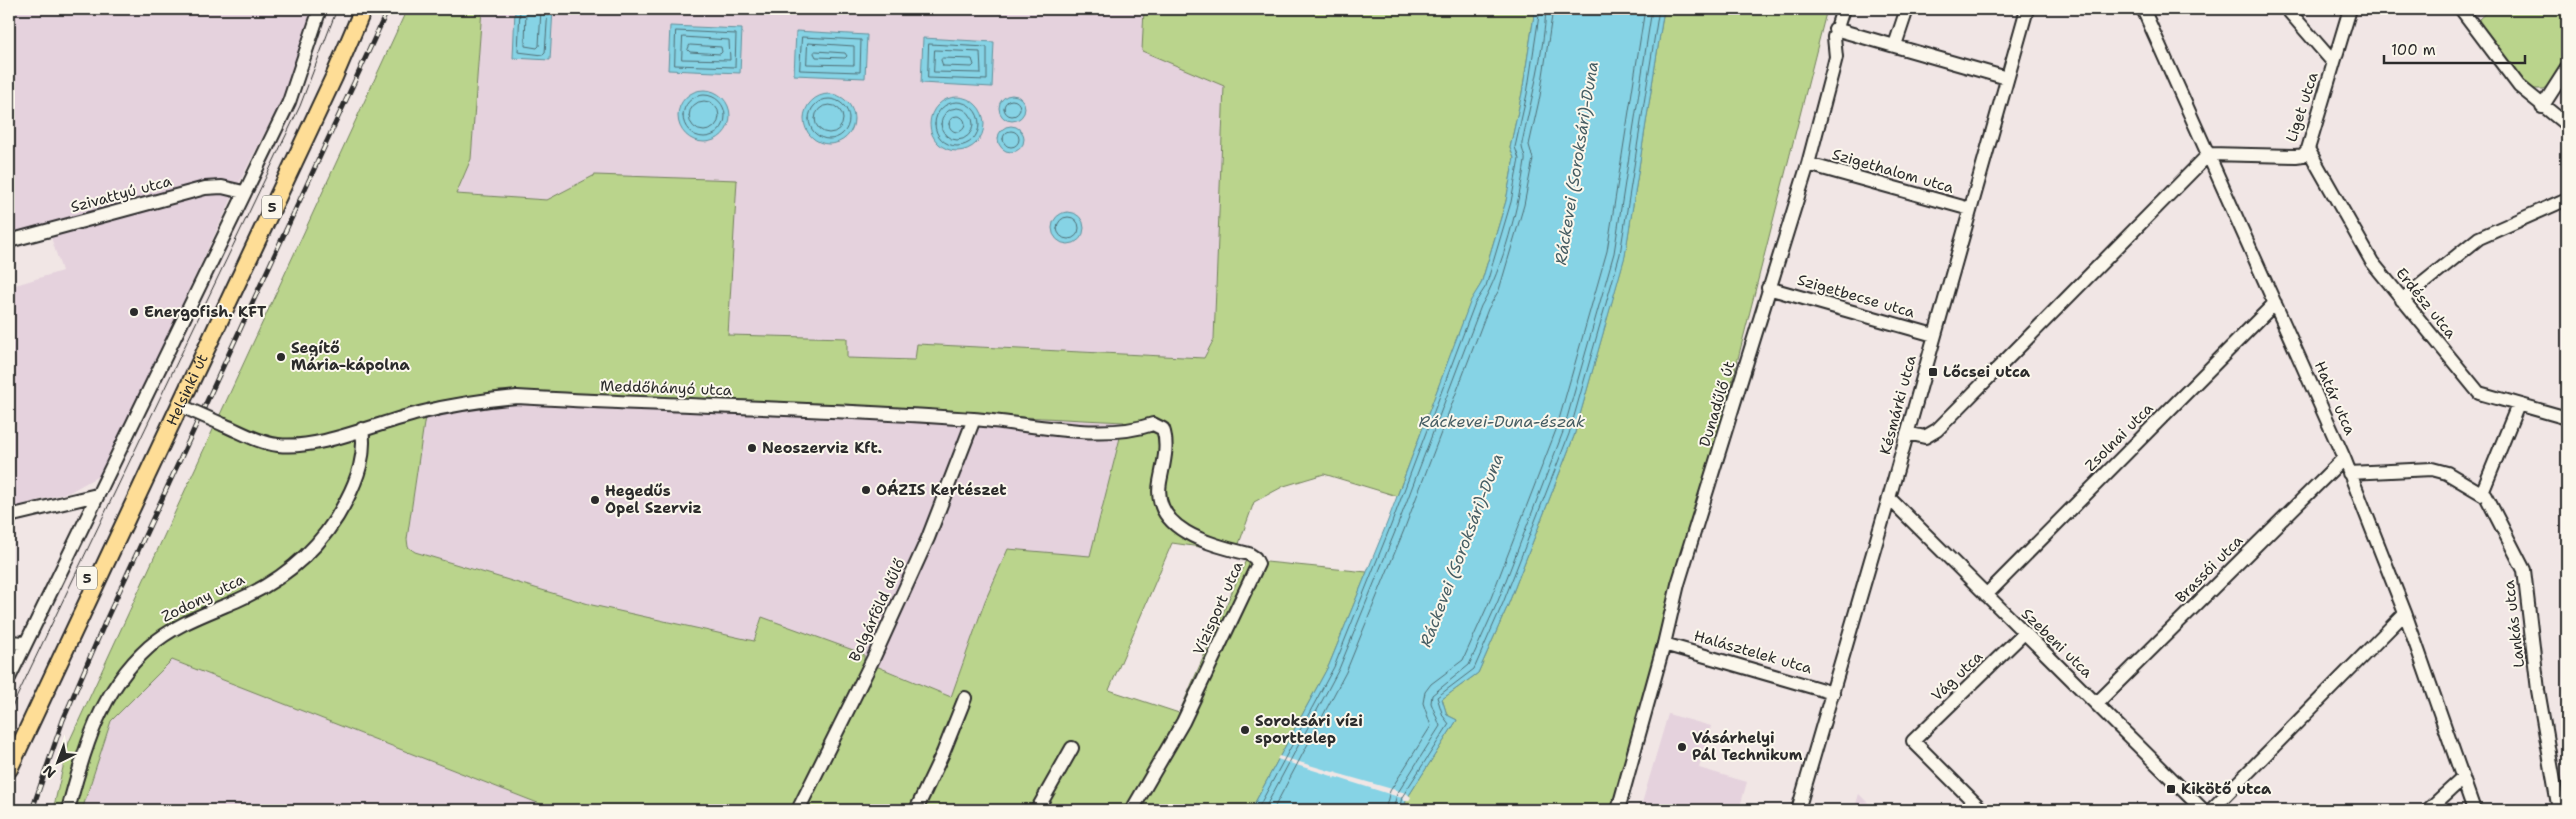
<svg xmlns="http://www.w3.org/2000/svg" width="2576" height="819" viewBox="0 0 2576 819" font-family="'Shantell Sans',sans-serif">
<style>
.built{fill:#e5d2dd}
.green{fill:#bad48c;stroke:#72805c;fill-rule:evenodd}
.water{fill:#86d3e5;stroke:#62909b}
.pier{fill:#f1e6e5}
.lines{fill:none;stroke-linecap:round;stroke-linejoin:round}
.shore{stroke:#4f6e75;stroke-width:1}
.minor-casing{stroke:#2b2b2b;stroke-width:16}
.major-casing{stroke:#2b2b2b;stroke-width:20}
.minor{stroke:#fbf7ec;stroke-width:12}
.major{stroke:#fedd96;stroke-width:16}
.tram{stroke:#2b2b2b;stroke-width:1}
.rail-casing{stroke:#2b2b2b;stroke-width:5}
.rail{stroke:#fbf7ec;stroke-width:3;stroke-dasharray:9;stroke-linecap:butt}
.minor-bridge-casing{stroke:#2b2b2b;stroke-width:16;stroke-linecap:butt}
.minor-bridge{stroke:#fbf7ec;stroke-width:12}
.poi-dot{fill:#2b2b2b;stroke:#fbf7ec;stroke-width:2}
.labels{text-anchor:middle;stroke-width:4;stroke-linejoin:round;paint-order:stroke}
.shield{fill:#fbf7ec;stroke:#696865;stroke-width:1}
.shield-label{font-size:14px;font-weight:bold;fill:#2b2b2b}
.street-label{font-size:15px;fill:#2b2b2b;stroke:#fbf7ec}
.poi-label{font-size:15px;font-weight:bold;fill:#2b2b2b;stroke:#fbf7ec;text-anchor:start}
.water-label{font-size:16px;font-style:italic;fill:#465d63;stroke:#fbf7ec}
</style>
<rect width="100%" height="100%" fill="#f1e6e5"/>
<filter id="ink" filterUnits="userSpaceOnUse"><feTurbulence type="fractalNoise" baseFrequency=".02" numOctaves="2"/><feDisplacementMap in="SourceGraphic" scale="10" xChannelSelector="R" yChannelSelector="G"/><feConvolveMatrix kernelMatrix="1 2 1 2 8 2 1 2 1" color-interpolation-filters="sRGB"/></filter>
<g filter="url(#ink)">
<path class="built" d="M 9,9 L 315,9 L 287,89 L 238,185 L 102,474 L 70,492 L 9,508 L 9,287 L 62,271 L 47,225 L 9,235 Z
M 482,9 L 1144,9 L 1142,51 L 1224,86 L 1214,339 L 1204,358 L 917,344 L 915,360 L 847,358 L 847,338 L 728,335 L 595,175 L 547,200 L 456,194 L 471,159 Z
M 499,391 L 812,405 L 1124,422 L 1090,556 L 985,601 L 951,697 L 762,617 L 754,641 L 592,605 L 415,552 L 408,547 L 407,539 L 427,403 Z
M 172,660 L 548,807 L 549,810 L 82,810 L 111,721 Z
M 1668,714 L 1711,726 L 1699,768 L 1747,782 L 1739,810 L 1640,810 Z
M 1859,794 L 1875,810 L 1854,810 Z"/>
<path class="green" d="M 407,9 L 482,9 L 471,159 L 456,194 L 547,200 L 595,175 L 737,180 L 728,335 L 847,338 L 847,358 L 915,360 L 917,344 L 1204,358 L 1214,339 L 1224,86 L 1142,51 L 1144,9 L 1535,9 L 1522,93 L 1510,148 L 1514,158 L 1506,201 L 1481,284 L 1471,301 L 1397,496 L 1324,474 L 1284,486 L 1254,502 L 1236,552 L 1172,543 L 1109,690 L 1179,713 L 1246,560 L 1367,572 L 1329,665 L 1251,810 L 549,810 L 548,807 L 172,660 L 111,721 L 82,810 L 53,810 L 69,742 ZM 499,391 L 1124,422 L 1090,556 L 1008,549 L 985,601 L 951,697 L 864,661 L 864,654 L 762,617 L 754,641 L 592,605 L 415,552 L 408,547 L 407,539 L 427,403 Z
M 1664,9 L 1827,9 L 1623,810 L 1404,810 L 1406,800 L 1457,720 L 1447,715 L 1442,699 L 1478,673 L 1508,605 L 1574,436 L 1625,255 Z
M 2490,9 L 2567,9 L 2567,57 L 2552,83 L 2543,89 L 2527,89 L 2479,25 L 2479,19 Z"/>
<path class="water" d="M 515,9 L 553,9 L 550,60 L 513,58 Z
M 1535,9 L 1664,9 L 1625,256 L 1574,436 L 1508,605 L 1478,673 L 1442,699 L 1447,715 L 1457,720 L 1406,800 L 1404,810 L 1251,810 L 1329,665 L 1387,523 L 1471,300 L 1481,284 L 1506,201 L 1514,158 L 1510,148 L 1522,93 Z
M 670,26 L 742,29 L 740,73 L 668,70 Z
M 796,31 L 867,35 L 865,78 L 794,75 Z
M 923,38 L 994,42 L 992,87 L 921,83 Z
M678 116a26 26 0 1 1 52 0a26 26 0 1 1-52 0Z
M804 119a25 25 0 1 1 50 0a25 25 0 1 1-50 0Z
M999 108a13 13 0 1 1 26 0a13 13 0 1 1-26 0Z
M930 124a27 27 0 1 1 54 0a27 27 0 1 1-54 0Z
M998 139a13 13 0 1 1 26 0a13 13 0 1 1-26 0Z
M1052 228a16 16 0 1 1 32 0a16 16 0 1 1-32 0Z"/>
<path class="pier" d="M 1279,756 L 1333,772 L 1337,771 L 1336,773 L 1406,793 L 1411,797 L 1409,801 L 1404,801 L 1402,798 L 1335,777 L 1334,779 L 1332,776 L 1277,759 Z"/>
<g class="lines">
<path class="shore" d="M 520,9 L 518,52 L 543,55 L 545,53 L 548,9
M 526,9 L 525,46 L 537,48 L 539,46 L 541,9
M 676,31 L 736,34 L 735,67 L 675,65 Z
M 683,37 L 729,40 L 730,60 L 682,59 Z
M 802,37 L 861,40 L 860,72 L 800,70 Z
M 808,43 L 854,46 L 854,65 L 807,64 Z
M 929,44 L 987,47 L 987,80 L 928,78 Z
M 690,45 L 721,47 L 722,52 L 720,54 L 690,52 L 688,50 Z
M 935,50 L 980,52 L 981,73 L 934,72 Z
M 816,51 L 845,53 L 847,56 L 845,58 L 816,57 L 814,53 Z
M 943,58 L 972,59 L 974,65 L 972,67 L 943,66 L 941,60 Z
M683 116a21 21 0 1 1 42 0a21 21 0 1 1-42 0Z
M809 119a20 20 0 1 1 40 0a20 20 0 1 1-40 0Z
M1004 108a8 8 0 1 1 16 0a8 8 0 1 1-16 0Z
M689 116a15 15 0 1 1 30 0a15 15 0 1 1-30 0Z
M935 124a22 22 0 1 1 44 0a22 22 0 1 1-44 0Z
M815 119a14 14 0 1 1 28 0a14 14 0 1 1-28 0Z
M941 124a16 16 0 1 1 32 0a16 16 0 1 1-32 0Z
M949 124a8 8 0 1 1 16 0a8 8 0 1 1-16 0Z
M1003 139a8 8 0 1 1 16 0a8 8 0 1 1-16 0Z
M1057 228a11 11 0 1 1 22 0a11 11 0 1 1-22 0Z
M 1257,810 L 1334,667 L 1391,525 L 1475,303 L 1486,286 L 1511,202 L 1519,159 L 1515,147 L 1527,94 L 1540,9
M 1264,810 L 1339,669 L 1397,527 L 1481,306 C 1503,269 1519,204 1525,161 C 1526,155 1521,150 1522,143 C 1531,99 1544,54 1546,9
M 1273,810 L 1346,672 L 1404,530 L 1488,309 L 1499,290 L 1524,205 L 1533,159 L 1529,145 L 1540,96 L 1553,9
M 1385,810 L 1390,791 L 1431,726 L 1423,703 L 1425,692 L 1431,684 L 1463,660 L 1491,598 L 1556,430 L 1607,251 L 1645,9
M 1393,810 L 1397,794 L 1440,726 L 1431,703 L 1432,695 L 1469,665 L 1498,601 L 1563,432 L 1614,253 L 1652,9
M 1399,810 L 1402,797 L 1449,724 L 1443,716 L 1437,697 L 1474,669 L 1503,603 L 1569,434 L 1620,254 L 1659,9"/>
<g class="minor-casing">
<path id="minor" d="M 2143,9 L 2344,458 L 2405,613 L 2474,810
M 2287,9 L 2333,62
M 2461,9 L 2519,86 L 2567,125
M 1835,29 L 2007,78
M 1895,45 L 1907,9
M 2542,107 L 2567,68
M 2308,149 L 2372,262 L 2479,393 L 2567,418
M 1808,164 L 1970,209
M 9,241 L 205,188 L 222,187 L 243,192
M 1768,288 L 1934,335
M 2402,300 L 2479,238 L 2567,199
M 224,425 C 241,432 259,443 278,445 C 319,450 377,423 419,413 C 451,405 484,400 517,397 C 669,406 821,408 973,419 C 1028,423 1101,442 1153,424 L 1163,429 C 1169,446 1163,465 1160,482 C 1151,531 1213,545 1249,554 L 1255,558 L 1258,564 L 1183,722 L 1132,810
M 1907,433 L 1925,437 L 1937,430 L 2209,154 L 2296,156 L 2303,155 L 2308,149 L 2350,9
M 2349,473 L 2432,469 L 2447,473 L 2486,496 L 2524,570 L 2538,690 L 2559,810
M 2482,493 L 2518,405
M 1889,498 L 2203,810
M 9,516 L 97,495
M 1986,595 L 2275,303
M 9,642 L 25,643
M 1664,644 L 1833,693
M 9,678 L 289,102 L 320,9
M 2096,704 L 2344,458
M 68,810 C 84,749 100,691 149,647 C 175,624 206,614 236,601 C 284,580 322,548 346,501 C 358,478 366,455 362,429
M 798,810 L 874,657 L 928,538 L 974,419
M 916,810 L 943,753 L 965,698
M 1037,810 L 1072,748
M 1618,810 L 1664,644 L 1678,584 L 1808,164 L 1833,69 L 1836,57 L 1834,37 L 1843,9
M 1798,810 L 1889,498 L 2027,9
M 1982,810 L 1913,741 L 2024,633
M 2211,810 L 2405,613
M 2428,810 L 2463,778"/>
</g>
<g class="major-casing">
<g id="major">
<path id="s1" d="M 9,769 L 334,77 L 363,9"/>
</g>
</g>
<use href="#minor" class="minor"/>
<use href="#major" class="major"/>
<path class="tram" d="M 9,713 L 300,106 L 337,9"/>
<g class="rail-casing">
<path id="rail" d="M 32,810 L 63,720 L 106,620 L 388,9"/>
</g>
<use href="#rail" class="rail"/>
<g class="minor-bridge-casing">
<path id="minor-bridge" d="M 188,409 L 224,425"/>
</g>
<use href="#minor-bridge" class="minor-bridge"/>
</g>
</g>
<g class="poi-dot">
<circle cx="134" cy="312" r="5"/>
<circle cx="281" cy="357" r="5"/>
<rect x="1928" y="367" width="10" height="10" rx="2.5"/>
<circle cx="752" cy="448" r="5"/>
<circle cx="866" cy="490" r="5"/>
<circle cx="595" cy="500" r="5"/>
<circle cx="1245" cy="730" r="5"/>
<circle cx="1682" cy="747" r="5"/>
<rect x="2166" y="784" width="10" height="10" rx="2.5"/>
</g>
<g class="labels">
<g class="shield">
<rect x="262" y="195.5" width="20" height="23" rx="4"/>
<rect x="77" y="566.5" width="20" height="23" rx="4"/>
</g>
<g class="shield-label">
<text x="272" y="212">5</text>
<text x="87" y="583">5</text>
</g>
<g class="street-label">
<text transform="translate(2302 107) rotate(-72)" y="5">Liget utca</text>
<text transform="translate(1893 171) rotate(16)" y="5">Szigethalom utca</text>
<text transform="translate(121 194) rotate(-15)" y="5">Szivattyú utca</text>
<text transform="translate(1856 296) rotate(16)" y="5">Szigetbecse utca</text>
<text transform="translate(2426 303) rotate(51)" y="5">Erdész utca</text>
<text transform="translate(666 388) rotate(2)" y="5">Meddőhányó utca</text>
<text dy="5" stroke="none"><textPath href="#s1" startOffset="419">Helsinki út</textPath></text>
<text transform="translate(2335 398) rotate(66)" y="5">Határ utca</text>
<text transform="translate(1717 404) rotate(-73)" y="5">Dunadűlő út</text>
<text transform="translate(1898 405) rotate(-75)" y="5">Késmárki utca</text>
<text transform="translate(2119 437) rotate(-45)" y="5">Zsolnai utca</text>
<text transform="translate(2209 569) rotate(-45)" y="5">Brassói utca</text>
<text transform="translate(203 598) rotate(-26)" y="5">Zodony utca</text>
<text transform="translate(1218 608) rotate(-66)" y="5">Vízisport utca</text>
<text transform="translate(877 610) rotate(-65)" y="5">Bolgárföld dűlő</text>
<text transform="translate(2514 624) rotate(-97)" y="5">Lankás utca</text>
<text transform="translate(2057 643) rotate(44)" y="5">Szebeni utca</text>
<text transform="translate(1753 652) rotate(16)" y="5">Halásztelek utca</text>
<text transform="translate(1957 676) rotate(-44)" y="5">Vág utca</text>
</g>
<g class="poi-label">
<text x="144" y="317">Energofish. KFT</text>
<text x="291" y="353">Segítő<tspan x="291" dy="17">Mária-kápolna</tspan></text>
<text x="1943" y="377">Lőcsei utca</text>
<text x="762" y="453">Neoszerviz Kft.</text>
<text x="876" y="495">OÁZIS Kertészet</text>
<text x="605" y="496">Hegedűs<tspan x="605" dy="17">Opel Szerviz</tspan></text>
<text x="1255" y="726">Soroksári vízi<tspan x="1255" dy="17">sporttelep</tspan></text>
<text x="1692" y="743">Vásárhelyi<tspan x="1692" dy="17">Pál Technikum</tspan></text>
<text x="2181" y="794">Kikötő utca</text>
</g>
<g class="water-label">
<text transform="translate(1576 163) rotate(-81)" y="6">Ráckevei (Soroksári)-Duna</text>
<text x="1502" y="427">Ráckevei-Duna-észak</text>
<text transform="translate(1461 550) rotate(-69)" y="6">Ráckevei (Soroksári)-Duna</text>
</g>
</g>
<rect width="2576" height="819" fill="none" stroke="#fbf7ec" stroke-width="30"/>
<rect x="15" y="15" width="2546" height="789" fill="none" stroke="#2b2b2b" stroke-width="2" filter="url(#ink)"/>
<g transform="translate(58 762) rotate(222)" stroke="#fbf7ec" stroke-width="4" paint-order="stroke">
<path d="M0-4L9 19L0 12L-9 19Z" fill="#2b2b2b"/>
<text y="-8" font-size="14" font-weight="bold" text-anchor="middle" fill="#2b2b2b">N</text>
</g>
<path d="M2384 55v8h141v-8" fill="none" stroke="#2b2b2b" stroke-width="2.5"/>
<text x="2391" y="55" font-size="15" fill="#2b2b2b" stroke="#fbf7ec" stroke-width="4" paint-order="stroke">100 m</text>
</svg>
